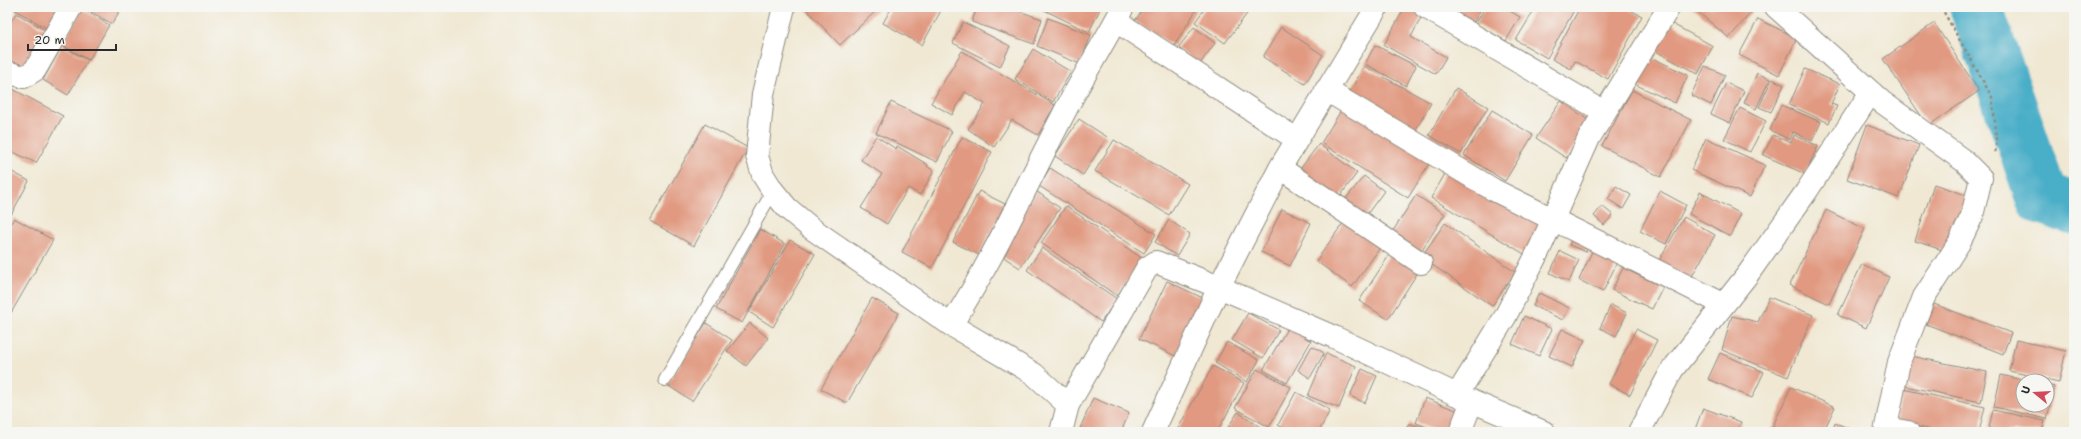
<svg xmlns="http://www.w3.org/2000/svg" width="2081" height="439" viewBox="0 0 2081 439" font-family="'Shantell Sans',sans-serif">
<style>
.lines{fill:none;stroke-linecap:round;stroke-linejoin:round}
.river{stroke:#48aec8;stroke-width:53}
.building{fill:#e19a81}
.lane-casing{stroke:#8e8a7f;stroke-width:14}
.street-casing{stroke:#8e8a7f;stroke-width:24}
.path{stroke:#8e8a7f;stroke-width:2.5;stroke-dasharray:3 3;stroke-linecap:butt}
.lane{stroke:#fff;stroke-width:12}
.street{stroke:#fff;stroke-width:22}
</style>
<rect width="100%" height="100%" fill="#f6f6f2"/>
<filter id="ink" filterUnits="userSpaceOnUse"><feTurbulence type="fractalNoise" baseFrequency=".025" numOctaves="2"/><feDisplacementMap in="SourceGraphic" scale="8" xChannelSelector="R" yChannelSelector="G"/><feConvolveMatrix kernelMatrix="1 2 1 2 8 2 1 2 1" color-interpolation-filters="sRGB"/></filter>
<filter id="wash" filterUnits="userSpaceOnUse"><feTurbulence type="fractalNoise" baseFrequency=".012" numOctaves="4" result="noise"/><feDisplacementMap in="SourceGraphic" scale="16" xChannelSelector="R" yChannelSelector="G"/><feGaussianBlur stdDeviation="0.9" result="paint"/><feColorMatrix in="noise" values="0 0 0 0 0 0 0 0 0 0 0 0 0 0 0 0 0 1.4 0 .05"/><feComposite in="paint" operator="in"/></filter>
<g filter="url(#wash)">
<rect width="100%" height="100%" fill="#f0e8d3"/>
<g class="lines">
<path class="river" d="M 1976,7 L 2042,198 L 2074,209"/>
</g>
<g id="blocks">
<path class="building" d="M 17,7 L 61,7 L 48,29 L 15,10 Z
M 83,7 L 122,7 L 112,24 Z
M 804,7 L 880,7 L 840,45 Z
M 892,7 L 943,7 L 922,45 L 883,23 Z
M 977,7 L 1007,7 L 1042,19 L 1034,44 L 972,22 Z
M 1038,7 L 1101,7 L 1089,32 Z
M 1144,7 L 1198,7 L 1174,46 L 1135,21 Z
M 1206,7 L 1252,7 L 1225,43 L 1195,22 Z
M 1405,7 L 1416,7 L 1424,12 L 1411,37 L 1446,57 L 1436,74 L 1384,45 Z
M 1447,7 L 1458,7 L 1456,11 Z
M 1463,7 L 1482,7 L 1474,22 L 1459,14 Z
M 1485,7 L 1503,7 L 1520,17 L 1506,41 L 1476,24 Z
M 1536,7 L 1576,7 L 1547,58 L 1516,40 Z
M 1580,7 L 1624,7 L 1642,16 L 1608,79 L 1575,61 L 1571,69 L 1552,59 Z
M 1692,7 L 1756,7 L 1729,38 Z
M 82,9 L 109,25 L 89,60 L 62,45 Z
M 16,13 L 47,31 L 23,72 L 7,62 L 7,28 Z
M 1048,18 L 1091,35 L 1080,64 L 1037,46 Z
M 1758,19 L 1797,38 L 1779,75 L 1739,55 Z
M 1665,20 L 1713,46 L 1698,74 L 1650,48 Z
M 963,22 L 1010,46 L 1000,67 L 953,43 Z
M 1934,23 L 1979,91 L 1928,126 L 1883,59 Z
M 1194,27 L 1215,43 L 1199,65 L 1178,48 Z
M 1281,27 L 1323,55 L 1305,84 L 1263,57 Z
M 1375,45 L 1416,66 L 1406,86 L 1365,64 Z
M 62,46 L 88,60 L 68,95 L 43,80 Z
M 1033,49 L 1071,72 L 1053,102 L 1015,79 Z
M 962,51 L 1055,105 L 1038,135 L 1012,120 L 994,147 L 968,129 L 985,104 L 965,92 L 952,115 L 931,103 Z
M 1644,54 L 1688,75 L 1675,103 L 1630,82 Z
M 1364,66 L 1431,103 L 1414,133 L 1347,97 Z
M 1705,66 L 1725,75 L 1711,105 L 1691,95 Z
M 1805,69 L 1840,84 L 1831,104 L 1837,106 L 1829,123 L 1789,105 Z
M 1757,73 L 1770,79 L 1756,109 L 1744,103 Z
M 1772,79 L 1784,85 L 1771,112 L 1759,107 Z
M 1726,83 L 1744,91 L 1730,123 L 1711,114 Z
M 9,87 L 63,116 L 36,163 L 7,149 L 7,90 Z
M 1456,88 L 1488,107 L 1461,154 L 1429,135 Z
M 1632,90 L 1691,120 L 1661,177 L 1602,146 Z
M 1561,101 L 1591,122 L 1566,158 L 1536,138 Z
M 891,102 L 952,131 L 937,162 L 876,133 Z
M 1345,104 L 1432,159 L 1408,198 L 1321,143 Z
M 1781,105 L 1821,122 L 1812,141 L 1793,132 L 1790,140 L 1770,130 Z
M 1740,108 L 1766,121 L 1750,152 L 1724,139 Z
M 1492,110 L 1533,135 L 1505,181 L 1464,155 Z
M 1079,119 L 1107,137 L 1083,175 L 1055,156 Z
M 705,124 L 748,148 L 694,246 L 650,221 Z
M 1867,125 L 1919,145 L 1899,198 L 1847,179 Z
M 1773,135 L 1791,143 L 1794,135 L 1818,146 L 1805,174 L 1763,155 Z
M 876,136 L 896,149 L 897,146 L 928,165 L 927,166 L 934,171 L 920,195 L 908,188 L 887,224 L 861,208 L 882,174 L 861,160 Z
M 962,137 L 992,152 L 932,268 L 902,252 Z
M 1706,138 L 1765,165 L 1750,197 L 1691,170 Z
M 1114,140 L 1188,184 L 1169,215 L 1095,171 Z
M 1319,144 L 1357,173 L 1335,203 L 1297,173 Z
M 1449,167 L 1544,225 L 1526,255 L 1431,198 Z
M 1050,168 L 1156,234 L 1144,253 L 1039,186 Z
M 7,169 L 29,181 L 11,215 L 7,213 Z
M 1364,176 L 1384,191 L 1362,221 L 1341,205 Z
M 1934,184 L 1969,196 L 1951,253 L 1915,241 Z
M 1616,186 L 1631,195 L 1623,209 L 1608,199 Z
M 979,191 L 1005,204 L 979,255 L 953,242 Z
M 1036,191 L 1060,208 L 1020,268 L 996,252 Z
M 1660,191 L 1686,205 L 1666,244 L 1640,231 Z
M 1700,192 L 1741,214 L 1730,236 L 1689,214 Z
M 1416,195 L 1445,214 L 1418,256 L 1389,237 Z
M 1066,206 L 1143,259 L 1117,296 L 1041,243 Z
M 1602,206 L 1613,215 L 1604,225 L 1594,216 Z
M 1282,209 L 1311,223 L 1290,266 L 1261,252 Z
M 1826,210 L 1865,229 L 1829,304 L 1790,285 Z
M 1684,217 L 1715,235 L 1690,280 L 1658,262 Z
M 14,218 L 53,240 L 7,320 L 7,230 Z
M 1346,219 L 1382,245 L 1352,287 L 1316,261 Z
M 1169,220 L 1190,234 L 1177,256 L 1155,242 Z
M 1445,223 L 1515,272 L 1492,306 L 1421,257 Z
M 760,229 L 785,244 L 742,323 L 716,309 Z
M 1574,232 L 1591,240 L 1586,252 L 1569,245 Z
M 790,240 L 815,254 L 773,327 L 749,312 Z
M 1595,245 L 1620,256 L 1603,292 L 1579,280 Z
M 1042,248 L 1117,299 L 1101,322 L 1027,270 Z
M 1392,251 L 1420,269 L 1388,319 L 1359,301 Z
M 1560,251 L 1579,260 L 1569,282 L 1550,273 Z
M 1862,264 L 1889,277 L 1866,328 L 1838,315 Z
M 1623,268 L 1663,287 L 1652,309 L 1612,290 Z
M 1167,281 L 1207,300 L 1180,358 L 1139,339 Z
M 1539,293 L 1569,308 L 1563,320 L 1533,306 Z
M 1769,297 L 1813,315 L 1788,377 L 1722,350 L 1732,316 L 1758,322 Z
M 872,298 L 899,313 L 847,403 L 821,389 Z
M 1934,304 L 2011,333 L 2003,354 L 1926,324 Z
M 1611,305 L 1627,313 L 1616,336 L 1600,328 Z
M 1248,313 L 1279,330 L 1263,358 L 1232,340 Z
M 1524,316 L 1552,329 L 1539,356 L 1512,344 Z
M 706,323 L 732,340 L 692,401 L 667,385 Z
M 750,323 L 768,338 L 746,366 L 727,351 Z
M 1288,327 L 1311,341 L 1287,383 L 1263,370 Z
M 1562,329 L 1585,340 L 1572,367 L 1549,356 Z
M 1636,329 L 1657,340 L 1630,395 L 1609,384 Z
M 2016,340 L 2066,351 L 2059,382 L 2009,371 Z
M 1227,342 L 1259,360 L 1247,382 L 1215,363 Z
M 1312,346 L 1324,353 L 1310,378 L 1298,370 Z
M 1326,353 L 1356,366 L 1339,408 L 1308,396 Z
M 1720,353 L 1764,372 L 1752,398 L 1708,379 Z
M 1911,356 L 1987,372 L 1981,402 L 1905,386 Z
M 1213,366 L 1244,383 L 1217,432 L 1176,432 Z
M 1257,369 L 1291,387 L 1269,427 L 1235,408 Z
M 1362,369 L 1377,376 L 1365,403 L 1350,396 Z
M 2001,375 L 2023,380 L 2023,405 L 2047,405 L 2047,385 L 2054,387 L 2047,419 L 1994,407 Z
M 1791,387 L 1835,407 L 1823,432 L 1770,432 Z
M 1903,389 L 1985,407 L 1979,432 L 1941,432 L 1896,422 Z
M 1296,392 L 1330,410 L 1319,432 L 1290,432 L 1278,425 Z
M 1093,398 L 1129,413 L 1121,432 L 1079,431 Z
M 1425,398 L 1466,414 L 1459,432 L 1439,432 L 1416,423 Z
M 1703,408 L 1741,422 L 1737,432 L 1694,432 Z
M 1993,410 L 2045,421 L 2042,432 L 1988,432 Z
M 1238,412 L 1263,429 L 1267,432 L 1225,432 Z
M 1409,423 L 1433,432 L 1405,432 Z
M 1835,423 L 1860,432 L 1832,432 Z
M 1494,427 L 1506,432 L 1492,432 Z"/>
</g>
</g>
<g filter="url(#ink)">
<use href="#blocks" fill-opacity="0" stroke="#8e8a7f" stroke-width="1"/>
<g class="lines">
<g class="lane-casing">
<path id="lane" d="M 665,380 L 773,191"/>
</g>
<g class="street-casing">
<path id="street" d="M 784,7 L 763,94 L 757,156 L 763,175 L 773,191 L 787,208 L 811,228 L 951,325 L 1034,374 L 1068,405 L 1061,432
M 1425,7 L 1604,112
M 1776,7 L 1882,102 L 1964,161 L 1981,178 L 1972,216 L 1959,243 L 1924,297 L 1899,362 L 1885,432
M 1116,21 L 1296,139
M 7,72 L 24,77 L 35,70 L 71,7
M 1326,90 L 1494,190 L 1723,304
M 1280,168 L 1421,263
M 951,325 C 993,260 1025,188 1061,119 C 1080,81 1103,45 1123,7
M 1457,395 L 1505,317 L 1540,248 L 1589,138 L 1669,7
M 1068,405 L 1147,268 L 1156,262 L 1219,287 L 1334,337 L 1457,395 L 1544,432
M 1886,428 L 1908,432
M 1153,432 L 1219,287 L 1280,168 L 1377,7
M 1460,432 L 1472,401
M 1639,432 L 1672,370 L 1748,274 L 1806,192 L 1871,92"/>
</g>
<path class="path" d="M 1941,7 L 1992,97 L 1997,138 L 1995,154"/>
<use href="#lane" class="lane"/>
<use href="#street" class="street"/>
</g>
</g>
<rect width="2081" height="439" fill="none" stroke="#f6f6f2" stroke-width="24"/>
<g transform="translate(2035 393) rotate(288)"><circle r="19" fill="#f6f6f2" stroke="#a5a5a2"/>
<path d="M0-3L7 15L0 10L-7 15Z" fill="#d1495b"/>
<text y="-6" font-size="11" font-weight="bold" text-anchor="middle" fill="#2b2b2b">U</text>
</g>
<path d="M28 44v6h88v-6" fill="none" stroke="#2b2b2b" stroke-width="2"/>
<text x="34" y="44" font-size="12" fill="#2b2b2b" stroke="#f6f6f2" stroke-width="3" paint-order="stroke">20 m</text>
</svg>
